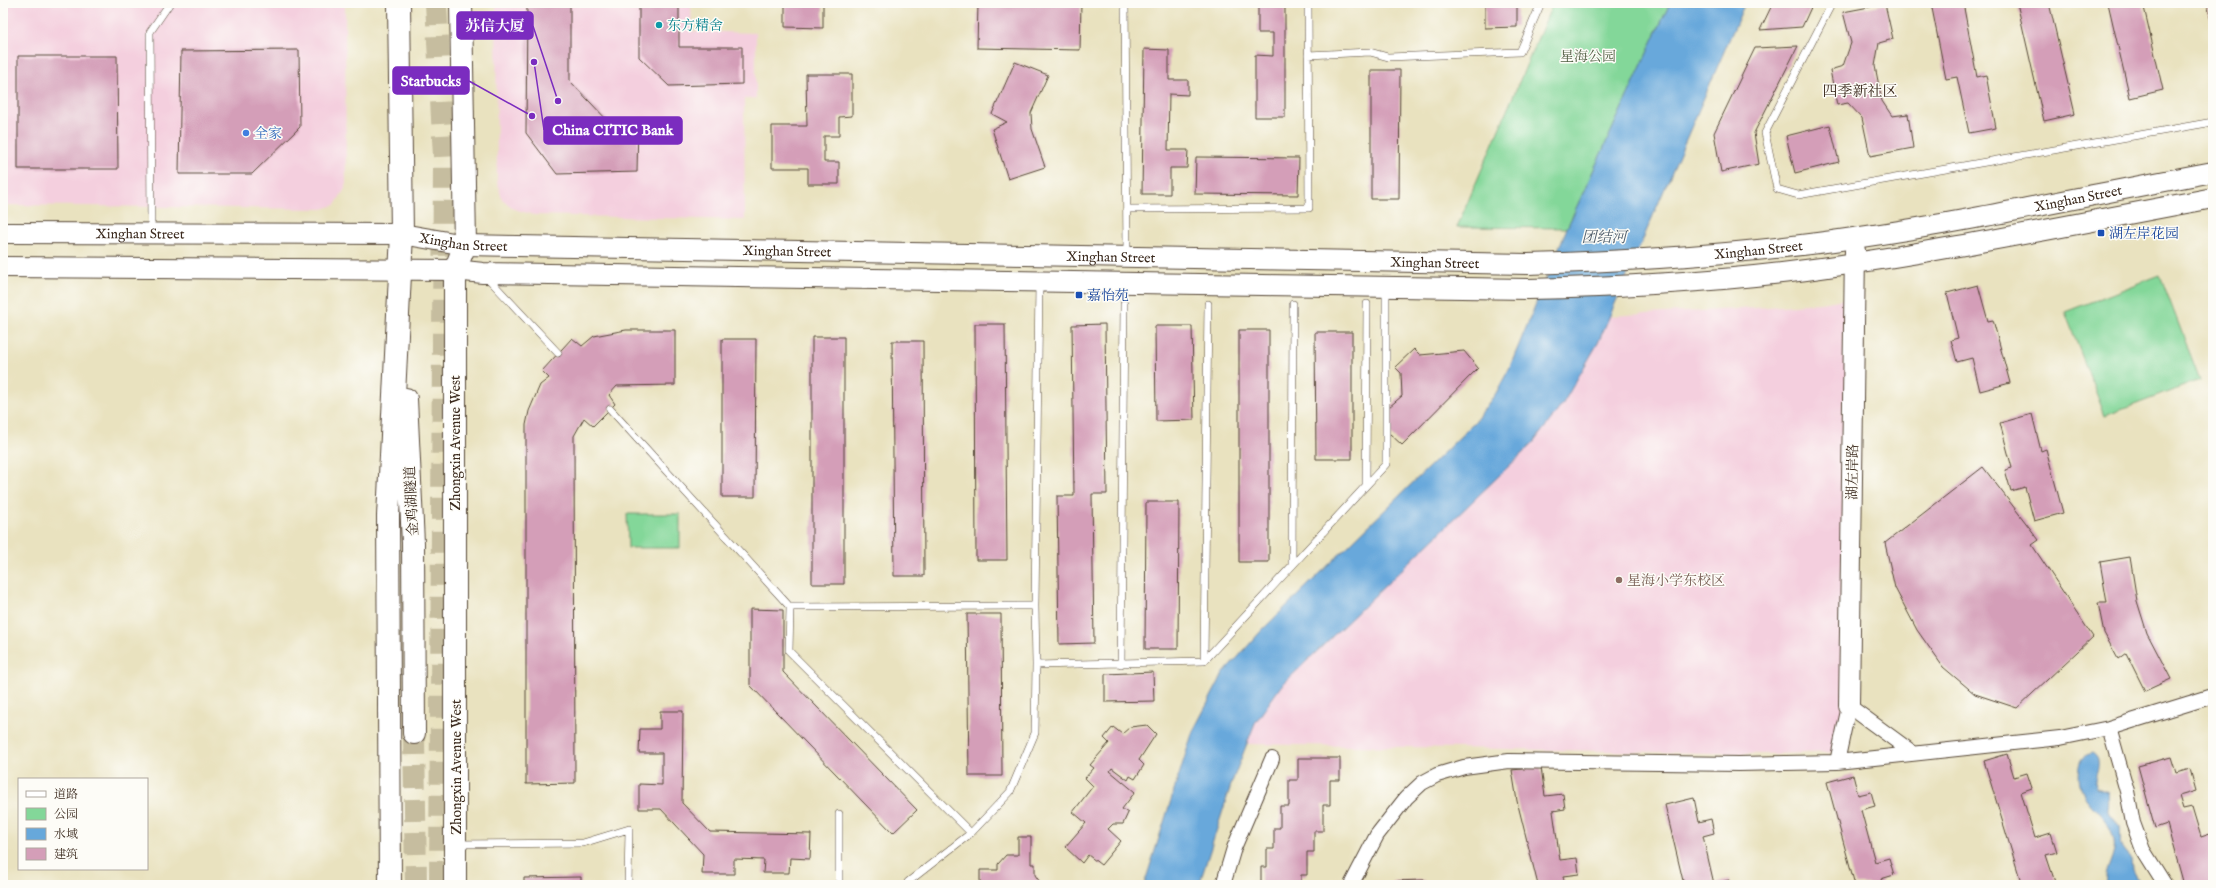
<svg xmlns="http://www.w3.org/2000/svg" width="2216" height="888" viewBox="0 0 2216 888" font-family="'IM FELL English','Noto Serif SC',serif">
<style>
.built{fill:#f4cfde}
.green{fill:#83d799;stroke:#5f805c}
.water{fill:#67a8db;stroke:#51697c}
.building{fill:#d49eb8}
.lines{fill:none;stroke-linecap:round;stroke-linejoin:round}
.primary-tunnel{stroke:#c6bd9f;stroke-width:22;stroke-dasharray:22 11;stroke-linecap:butt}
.lane-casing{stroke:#554636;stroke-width:8}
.street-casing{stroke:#554636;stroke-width:16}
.secondary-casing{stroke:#554636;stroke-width:22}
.primary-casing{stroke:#554636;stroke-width:24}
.lane{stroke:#fff;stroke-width:7}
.street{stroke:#fff;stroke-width:14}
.secondary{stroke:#fff;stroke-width:20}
.primary{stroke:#fff;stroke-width:22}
.culture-dot{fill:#0f9aa8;stroke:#fdfcf7;stroke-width:1.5}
.shop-dot{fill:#3f7fe0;stroke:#fdfcf7;stroke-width:1.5}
.transit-dot{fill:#1a4fb4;stroke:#fdfcf7;stroke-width:1.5}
.education-dot{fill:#8d6e63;stroke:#fdfcf7;stroke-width:1.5}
.labels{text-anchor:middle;stroke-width:3;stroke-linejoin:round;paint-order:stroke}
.culture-label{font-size:14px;fill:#0d838f;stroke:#fdfcf7;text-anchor:start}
.park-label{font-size:14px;fill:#515e43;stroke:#fdfcf7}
.shop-label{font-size:14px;fill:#366cbe;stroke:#fdfcf7;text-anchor:start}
.street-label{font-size:14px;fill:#3b2a1e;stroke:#fdfcf7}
.transit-label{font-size:14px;fill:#164399;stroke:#fdfcf7;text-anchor:start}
.education-label{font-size:14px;fill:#785e54;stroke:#fdfcf7;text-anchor:start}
.neighbourhood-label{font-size:15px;fill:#3b2a1e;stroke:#fdfcf7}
.water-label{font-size:15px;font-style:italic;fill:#4d5c6a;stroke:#fdfcf7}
.leader{fill:none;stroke:#7b2cbf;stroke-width:1.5}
.callout-dot{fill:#7b2cbf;stroke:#fdfcf7;stroke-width:1.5}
.callout{fill:#7b2cbf;stroke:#7b2cbf;stroke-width:1.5}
.callout-label{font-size:15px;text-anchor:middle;font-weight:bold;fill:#fff}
</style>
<rect width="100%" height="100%" fill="#fdfcf7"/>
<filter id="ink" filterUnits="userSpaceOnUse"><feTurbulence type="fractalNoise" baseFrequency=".025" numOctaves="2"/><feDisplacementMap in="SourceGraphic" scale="8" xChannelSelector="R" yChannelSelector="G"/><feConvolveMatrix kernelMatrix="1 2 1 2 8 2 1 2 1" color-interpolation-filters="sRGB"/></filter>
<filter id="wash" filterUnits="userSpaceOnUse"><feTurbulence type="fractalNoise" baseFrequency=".012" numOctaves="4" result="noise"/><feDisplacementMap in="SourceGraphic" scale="16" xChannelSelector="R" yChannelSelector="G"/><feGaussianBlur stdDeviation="0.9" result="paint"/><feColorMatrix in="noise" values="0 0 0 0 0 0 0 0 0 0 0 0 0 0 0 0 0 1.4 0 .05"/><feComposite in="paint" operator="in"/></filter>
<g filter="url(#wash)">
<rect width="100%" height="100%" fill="#e9e2bf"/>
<path class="built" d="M 3,3 L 345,3 L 346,187 L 335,205 L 322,209 L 3,205 Z
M 496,3 L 691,3 L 692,31 L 756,33 L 756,98 L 744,99 L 745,220 L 534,215 L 514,209 L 502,199 L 497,182 Z
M 1852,298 L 1845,752 L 1763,754 L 1247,744 L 1255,722 L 1281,686 L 1533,443 L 1598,343 L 1609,316 L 1755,308 L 1820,303 Z"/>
<path class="green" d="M 1553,3 L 1670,3 L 1567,228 L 1457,227 Z
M 2160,275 L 2200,380 L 2105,416 L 2065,312 Z
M 627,514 L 680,514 L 680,548 L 628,548 Z"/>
<path class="water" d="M 1670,3 L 1745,3 L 1598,343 L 1562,405 L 1533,443 L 1281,686 L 1255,723 L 1232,782 L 1199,885 L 1144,885 L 1193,731 L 1223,674 L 1262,630 L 1473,424 L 1496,393 L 1509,369 L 1567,228 Z
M 2092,753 C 2104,760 2095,772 2095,783 L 2097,788 L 2108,792 C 2111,814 2101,809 2120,826 C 2122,845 2116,844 2132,859 L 2133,870 L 2141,885 L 2106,885 C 2103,870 2117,856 2114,840 C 2108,808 2073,806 2080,765 C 2082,758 2085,755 2092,753 Z"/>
<g id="blocks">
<path class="building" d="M 527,3 L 570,3 L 570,81 L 609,122 L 638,122 L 637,172 L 557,174 L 526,133 Z
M 639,3 L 679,3 L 679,47 L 742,47 L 742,84 L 669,86 L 639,57 Z
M 785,3 L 823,3 L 823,28 L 785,27 Z
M 978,3 L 1081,3 L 1080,50 L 977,48 Z
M 1258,3 L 1285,3 L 1285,117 L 1255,117 L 1255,55 L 1273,56 L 1273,33 L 1258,33 Z
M 1485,3 L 1517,3 L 1517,27 L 1485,28 Z
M 1773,3 L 1813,3 L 1802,27 L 1760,30 Z
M 1931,3 L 1963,3 L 1977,77 L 1986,75 L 1996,128 L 1969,133 L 1957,77 L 1946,79 Z
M 2017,3 L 2049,3 L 2075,114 L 2044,121 Z
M 2108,3 L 2143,3 L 2163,90 L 2130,98 Z
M 2207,3 L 2213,3 L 2213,26 L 2212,26 Z
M 1885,4 L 1893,39 L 1879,43 L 1875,66 L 1882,101 L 1892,116 L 1908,114 L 1913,148 L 1870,156 L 1862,118 L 1848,103 L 1837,105 L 1830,70 L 1843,66 L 1851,43 L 1843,12 Z
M 1798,46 L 1754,133 L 1759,164 L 1721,172 L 1714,133 L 1755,48 Z
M 1144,49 L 1169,50 L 1169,80 L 1188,80 L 1188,95 L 1169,94 L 1168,150 L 1188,150 L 1187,168 L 1170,168 L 1170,194 L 1142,194 Z
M 299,50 L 300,127 L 252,174 L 179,174 L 181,51 Z
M 18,56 L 117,56 L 118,169 L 18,169 Z
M 1015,62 L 1048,75 L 1031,113 L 1032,129 L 1045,167 L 1008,179 L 992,129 L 1007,122 L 992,114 Z
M 1371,70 L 1400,70 L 1399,199 L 1371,199 Z
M 806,74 L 852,74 L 852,116 L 839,117 L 839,136 L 824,136 L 824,162 L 839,162 L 839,184 L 808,184 L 808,168 L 772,168 L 772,126 L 807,126 Z
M 1830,125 L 1839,162 L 1795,173 L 1786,136 Z
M 1196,157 L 1299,158 L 1298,195 L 1195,194 Z
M 1978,285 L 1988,321 L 1993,320 L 2010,383 L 1980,391 L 1972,358 L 1957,362 L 1951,340 L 1958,338 L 1947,293 Z
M 975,324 L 1005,324 L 1007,560 L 976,560 Z
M 1105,324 L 1107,494 L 1092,494 L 1094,643 L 1059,644 L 1057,496 L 1074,496 L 1072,325 Z
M 1155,326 L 1192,326 L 1194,420 L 1156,421 Z
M 626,330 L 675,330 L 675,385 L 617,386 L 609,395 L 615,404 L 593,426 L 584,418 L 574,436 L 575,783 L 526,784 L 526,425 L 529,411 L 540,385 L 549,378 L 542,371 L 572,338 L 582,346 L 594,336 Z
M 1239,330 L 1269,330 L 1269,562 L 1239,562 Z
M 1315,332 L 1352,332 L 1352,459 L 1316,459 Z
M 812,337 L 844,337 L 844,584 L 812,584 Z
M 722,339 L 756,339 L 755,497 L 722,497 Z
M 892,341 L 923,341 L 924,576 L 894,576 Z
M 1414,349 L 1420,355 L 1464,351 L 1478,368 L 1402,445 L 1389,433 L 1389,407 L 1402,396 L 1401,373 L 1395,367 Z
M 2032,414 L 2041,451 L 2046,449 L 2063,513 L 2034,521 L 2025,487 L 2011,491 L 2005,470 L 2012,468 L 2000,423 Z
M 1983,467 L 2039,540 L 2032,545 L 2093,637 L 2017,708 L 1975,694 L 1943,667 L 1917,630 L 1895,588 L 1885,543 Z
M 1146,502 L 1179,502 L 1178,649 L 1145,649 Z
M 2130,557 L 2137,601 L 2147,633 L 2171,679 L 2145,691 L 2126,653 L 2118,659 L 2104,633 L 2098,603 L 2107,603 L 2100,562 Z
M 750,609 L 783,610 L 783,672 L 917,810 L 893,833 L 750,685 Z
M 967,614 L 1001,614 L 1002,776 L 969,776 Z
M 1153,672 L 1154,701 L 1105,702 L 1105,674 Z
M 660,711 L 683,711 L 682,803 L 710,832 L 811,834 L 810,859 L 790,858 L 789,873 L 763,873 L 764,860 L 734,859 L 734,874 L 702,874 L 703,854 L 661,809 L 639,809 L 639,784 L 662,785 L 662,753 L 639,753 L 640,729 L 660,729 Z
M 1147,725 L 1156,734 L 1139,760 L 1144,765 L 1135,779 L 1130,776 L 1128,780 L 1112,768 L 1110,771 L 1135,792 L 1122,809 L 1128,813 L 1123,824 L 1113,824 L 1108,829 L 1121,841 L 1101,865 L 1088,855 L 1082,863 L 1065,847 L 1086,823 L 1073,812 L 1093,786 L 1085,778 L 1094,768 L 1090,765 L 1109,743 L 1104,738 L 1113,727 L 1122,734 L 1130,727 Z
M 2007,754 L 2014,777 L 2027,773 L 2032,788 L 2021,792 L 2035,838 L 2051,833 L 2057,852 L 2046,855 L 2056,885 L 2022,885 L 1984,761 Z
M 2171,757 L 2176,773 L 2190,769 L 2196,791 L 2179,796 L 2183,809 L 2192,807 L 2201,837 L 2213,833 L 2213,885 L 2184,885 L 2167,824 L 2155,828 L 2138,766 Z
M 1298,758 L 1340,758 L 1340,780 L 1330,780 L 1330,805 L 1323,805 L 1323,831 L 1314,831 L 1314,852 L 1307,852 L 1307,875 L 1301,875 L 1301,885 L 1261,885 L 1261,867 L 1267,867 L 1267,849 L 1274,849 L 1274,828 L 1280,828 L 1280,806 L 1289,806 L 1289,780 L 1298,780 Z
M 1541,767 L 1545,796 L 1563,794 L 1565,809 L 1553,811 L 1560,860 L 1577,858 L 1579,874 L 1563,876 L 1565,885 L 1538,885 L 1517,801 L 1512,770 Z
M 1853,775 L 1858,795 L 1871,792 L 1875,806 L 1861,810 L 1875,862 L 1889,858 L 1894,875 L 1881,879 L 1883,885 L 1855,885 L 1827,782 Z
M 1694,798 L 1699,822 L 1711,819 L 1714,833 L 1703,836 L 1714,884 L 1729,880 L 1730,885 L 1684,885 L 1665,805 Z
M 1018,837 L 1031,837 L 1031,864 L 1035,864 L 1035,875 L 1042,885 L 980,885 L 980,870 L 998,870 L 998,864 L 1006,855 L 1018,855 Z
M 581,877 L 581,885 L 524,885 L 524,878 Z
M 1424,880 L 1424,885 L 1393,885 L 1392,881 Z"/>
</g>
</g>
<g filter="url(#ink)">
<use href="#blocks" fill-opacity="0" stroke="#554636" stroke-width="1"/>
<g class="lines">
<path class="primary-tunnel" d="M 436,3 L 444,157 L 440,885
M 414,733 L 416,885"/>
<g class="lane-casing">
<path id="lane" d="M 1125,3 L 1127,255
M 1832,3 L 1765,133 L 1777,189 L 1798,195 L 2213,122
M 1308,55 L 1370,52 L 1388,57 L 1520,52 L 1541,3
M 1127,209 L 1309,208 L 1308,3
M 151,233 L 150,32 L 170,3
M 486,276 L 558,353
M 610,409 L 790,607 L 789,651 L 971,833
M 1366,483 L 1367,304
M 1292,565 L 1293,304
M 1035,606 L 1036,665 L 1204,661 L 1386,464 L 1386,289
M 790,607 L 1035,606 L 1039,283
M 1204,661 L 1208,304
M 1121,664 L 1124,304
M 457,844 L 583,843 L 629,829 L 628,885
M 908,882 L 971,833 L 1010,792 L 1035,733 L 1036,665
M 839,885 L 839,814"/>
</g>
<g class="street-casing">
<path id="street" d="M 2109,728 L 2127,791 L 2133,823 L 2143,850 L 2165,885
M 1837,762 L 1849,706 L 1913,753
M 1223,885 L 1234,848 L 1272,759
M 1351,885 L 1377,835 L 1406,798 L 1422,783 L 1437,775 L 1464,767 L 1509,761 L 1739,764 L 1837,762 L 2060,738 L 2109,728 L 2213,696"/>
</g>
<g class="secondary-casing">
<g id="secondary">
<path id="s1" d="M 3,233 L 402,234 L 465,245 L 1528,264 C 1637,261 1746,254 1854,238 C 1974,221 2093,194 2213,172"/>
<path d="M 3,267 L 455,270 L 483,273 L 1528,289 C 1621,287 1714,282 1806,270 C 1942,252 2078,223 2213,198"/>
<path d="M 1849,706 L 1855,250"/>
</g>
</g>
<g class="primary-casing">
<path id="primary" d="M 406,399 L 413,543 L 414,733
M 390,885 L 388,516 L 402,234 L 399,3
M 455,885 L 455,270 L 465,245 L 461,3"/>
</g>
<use href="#lane" class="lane"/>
<use href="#street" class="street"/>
<use href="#secondary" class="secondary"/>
<use href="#primary" class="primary"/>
</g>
</g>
<circle class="culture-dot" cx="659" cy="25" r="4"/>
<circle class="shop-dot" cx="246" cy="133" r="4"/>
<g class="transit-dot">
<rect x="2097" y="229" width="8" height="8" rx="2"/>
<rect x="1075" y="291" width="8" height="8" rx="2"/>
</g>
<circle class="education-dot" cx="1619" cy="580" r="4"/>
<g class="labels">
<g class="culture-label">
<text x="667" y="30">东方精舍</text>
</g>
<g class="park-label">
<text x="1588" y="61">星海公园</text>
</g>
<g class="shop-label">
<text x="254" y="138">全家</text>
</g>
<g class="street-label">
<text dy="5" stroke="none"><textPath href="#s1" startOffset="2081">Xinghan Street</textPath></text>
<text dy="5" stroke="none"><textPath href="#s1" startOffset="137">Xinghan Street</textPath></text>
<text dy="5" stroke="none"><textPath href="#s1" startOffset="461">Xinghan Street</textPath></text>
<text dy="5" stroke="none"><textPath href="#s1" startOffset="1757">Xinghan Street</textPath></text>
<text dy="5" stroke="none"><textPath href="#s1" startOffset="785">Xinghan Street</textPath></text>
<text dy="5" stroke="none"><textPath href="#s1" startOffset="1109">Xinghan Street</textPath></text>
<text dy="5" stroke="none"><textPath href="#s1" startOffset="1433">Xinghan Street</textPath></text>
<text transform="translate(455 443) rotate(-90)" y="5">Zhongxin Avenue West</text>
<text transform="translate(1852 472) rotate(-89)" y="5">湖左岸路</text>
<text transform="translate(411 501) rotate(-93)" y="5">金鸡湖隧道</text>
<text transform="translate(456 767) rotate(-90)" y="5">Zhongxin Avenue West</text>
</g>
<g class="transit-label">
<text x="2109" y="238">湖左岸花园</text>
<text x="1087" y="300">嘉怡苑</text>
</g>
<g class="education-label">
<text x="1627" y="585">星海小学东校区</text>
</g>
<g class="neighbourhood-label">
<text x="1860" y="96">四季新社区</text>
</g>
<g class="water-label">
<text x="1604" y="242">团结河</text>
</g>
</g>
<path class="leader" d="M558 101L533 26M532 116L469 81M534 62L544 130"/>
<g class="callout-dot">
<circle cx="558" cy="101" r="4"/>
<circle cx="532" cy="116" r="4"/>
<circle cx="534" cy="62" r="4"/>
</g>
<g class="callout">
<rect x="457" y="12" width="76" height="27" rx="4"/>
<rect x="393" y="67" width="76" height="27" rx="4"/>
<rect x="544" y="117" width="138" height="27" rx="4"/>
</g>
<g class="callout-label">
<text x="495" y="31">苏信大厦</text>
<text x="431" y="86">Starbucks</text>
<text x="613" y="135">China CITIC Bank</text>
</g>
<rect width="2216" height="888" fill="none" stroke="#fdfcf7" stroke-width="16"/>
<rect x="18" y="778" width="130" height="92" fill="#fdfcf7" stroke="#afa8a0"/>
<rect x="26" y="791" width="20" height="6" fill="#ffffff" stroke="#afa8a0"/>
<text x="54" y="798" font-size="12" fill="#3b2a1e">道路</text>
<rect x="26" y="808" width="20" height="12" fill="#83d799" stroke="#afa8a0"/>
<text x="54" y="818" font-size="12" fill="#3b2a1e">公园</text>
<rect x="26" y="828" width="20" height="12" fill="#67a8db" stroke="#afa8a0"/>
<text x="54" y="838" font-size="12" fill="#3b2a1e">水域</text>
<rect x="26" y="848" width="20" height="12" fill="#d49eb8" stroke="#afa8a0"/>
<text x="54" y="858" font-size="12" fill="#3b2a1e">建筑</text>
</svg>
